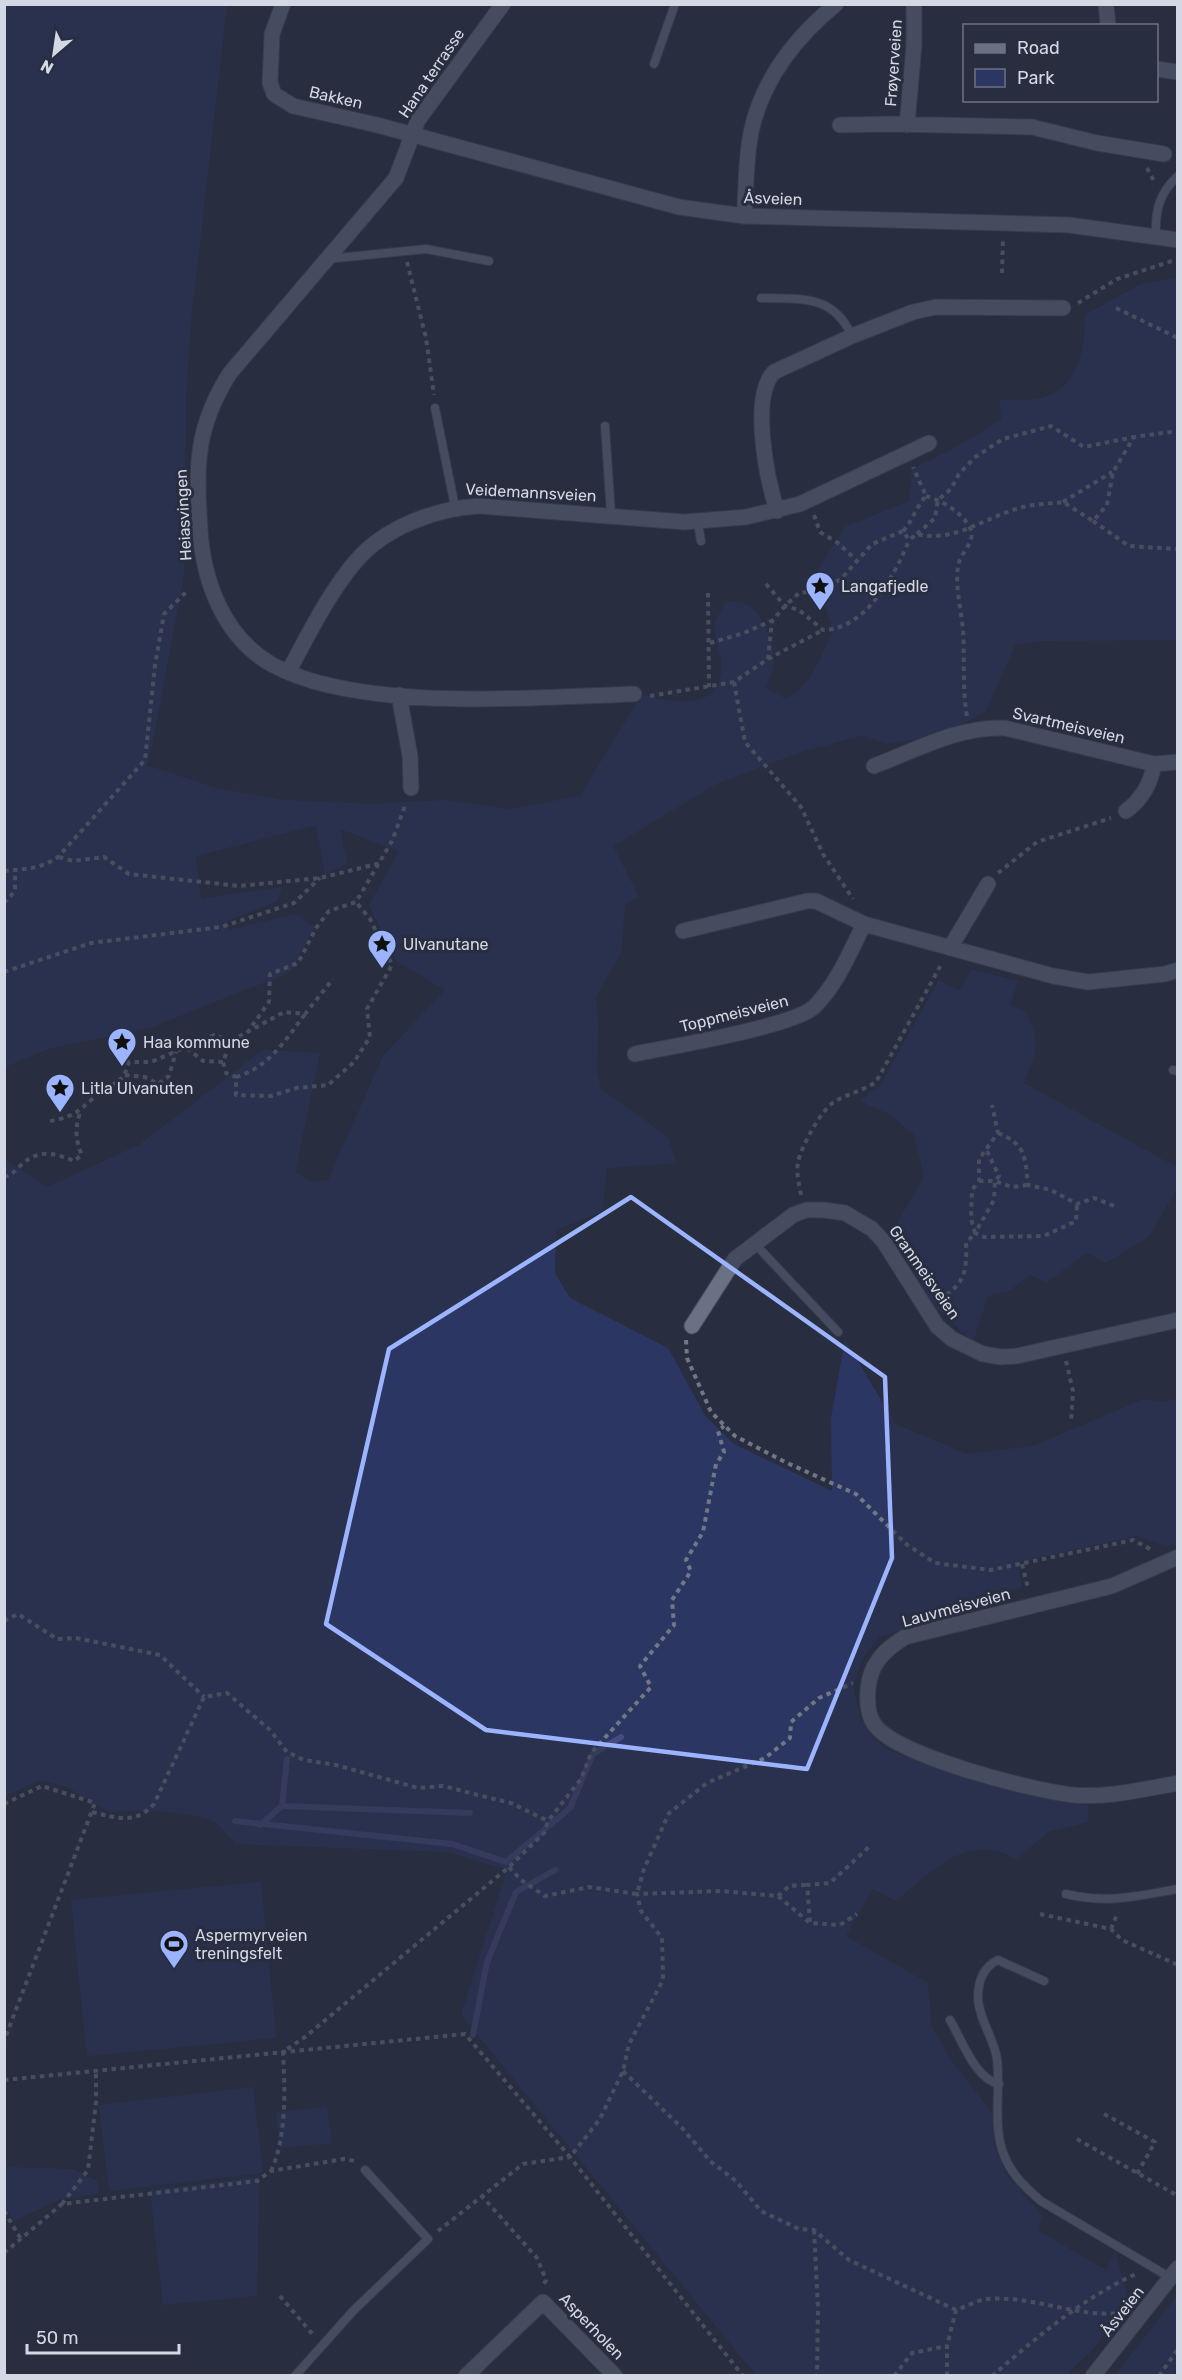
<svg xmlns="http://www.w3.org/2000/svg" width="1182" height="2380" viewBox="0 0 1182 2380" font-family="Rubik,sans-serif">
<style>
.green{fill:#2b3762}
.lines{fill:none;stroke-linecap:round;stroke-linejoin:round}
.stream{stroke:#474a81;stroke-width:6}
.service-casing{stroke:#474c5a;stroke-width:10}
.minor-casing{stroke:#474c5a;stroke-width:17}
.tertiary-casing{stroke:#474c5a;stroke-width:17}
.path{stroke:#717785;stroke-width:4;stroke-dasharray:4.5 4.5;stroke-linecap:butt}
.service{stroke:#6a7185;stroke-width:8}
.minor{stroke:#6a7185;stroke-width:15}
.tertiary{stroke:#6a7185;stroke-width:15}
.marked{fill:none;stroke:#9cb4fd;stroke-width:4.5;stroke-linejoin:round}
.labels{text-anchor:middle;stroke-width:6;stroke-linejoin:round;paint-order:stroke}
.street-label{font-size:16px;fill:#d4d8e4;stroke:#282e3f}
.poi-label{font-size:16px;fill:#d4d8e4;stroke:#282e3f;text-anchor:start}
</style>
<rect width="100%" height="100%" fill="#282e3f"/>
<path class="green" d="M 5,5 L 227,5 L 191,320 L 186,396 L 184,575 L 149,761 L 146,765 L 216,788 L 283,800 L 372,804 L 445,800 L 510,809 L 580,796 L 642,694 C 675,705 726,711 721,661 C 720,650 712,630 716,619 C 719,614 723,608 726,603 C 755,595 771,631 774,656 C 775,665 769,679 766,688 L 784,698 C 811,691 821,654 833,631 L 815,574 L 845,527 L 909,501 L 912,469 L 951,450 L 1001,420 L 1000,400 C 1012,400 1026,401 1037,399 C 1079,390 1085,351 1085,315 L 1141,284 L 1177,278 L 1177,640 L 1041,641 L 1015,645 L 986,711 L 959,726 L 913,740 L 885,744 L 865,735 L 804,751 L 716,784 L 613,846 L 639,897 L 625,905 L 621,953 L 596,996 L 598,1025 L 597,1073 L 601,1089 L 668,1137 L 676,1163 L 607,1168 L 602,1212 L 556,1230 L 555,1273 L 570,1298 L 668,1348 L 706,1417 L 734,1444 L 832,1491 L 831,1418 L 845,1339 L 895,1424 L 967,1454 L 1033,1446 L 1144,1399 L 1162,1402 L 1177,1399 L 1177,1545 C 1164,1548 1150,1539 1136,1536 L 1018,1562 L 1022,1588 L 1001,1593 L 986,1608 L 880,1636 L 863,1658 L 853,1686 L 860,1718 L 870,1734 L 886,1749 L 938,1770 L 1088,1806 L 1088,1822 L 1048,1832 L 1016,1859 C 969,1830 930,1872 896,1901 L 873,1889 L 846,1936 L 928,1983 L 931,2025 L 951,2060 L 992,2113 L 995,2147 L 1006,2175 L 1042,2215 L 1037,2230 L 1106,2270 L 1115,2251 L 1129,2303 L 1094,2348 L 1066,2375 L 756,2375 L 463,2017 L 462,2012 L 507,1870 L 448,1852 L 236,1844 C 229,1837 221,1825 212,1821 C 198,1813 126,1807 111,1813 L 67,1787 L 40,1780 L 5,1796 L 4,1159 L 47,1187 L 139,1145 L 263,1050 L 320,1053 L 295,1172 L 312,1182 L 328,1180 L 383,1056 L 445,990 L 396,961 L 369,905 L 399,851 L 340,829 L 347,864 L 325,874 L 316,825 L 196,856 L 201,899 L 282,887 L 277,901 L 227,921 L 229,930 L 295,914 L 314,927 L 290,972 L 150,1028 L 51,1048 L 5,1067 Z
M 971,969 L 1018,981 L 1010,1005 L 1025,1011 C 1042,1045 1036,1051 1024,1083 L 1178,1168 L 1177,1189 L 1149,1236 L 1106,1263 L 1087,1253 L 1047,1282 L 1030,1275 L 1009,1291 L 988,1296 L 973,1341 L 935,1307 L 891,1234 L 924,1176 L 914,1135 L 891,1115 L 860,1101 L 880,1086 L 939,980 L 960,991 Z
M 261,1882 L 276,2038 L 87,2056 L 71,1900 Z
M 253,2087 L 263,2173 L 109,2191 L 99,2105 Z
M 327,2107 L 332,2143 L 280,2148 L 276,2112 Z
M 7,2167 L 72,2169 L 97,2181 L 99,2194 L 61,2199 L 13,2221 L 9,2212 L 5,2215 L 5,2169 Z
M 259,2177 L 257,2296 L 163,2305 L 150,2190 Z
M 1177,2296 L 1177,2368 L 1172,2375 L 1115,2375 Z"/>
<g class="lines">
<path class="stream" d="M 282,1806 L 470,1813
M 235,1821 L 452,1844 L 506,1862 L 570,1808 L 593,1754 L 621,1737
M 260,1825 L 282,1806 L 287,1759
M 473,2035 L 487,1962 L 516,1892 L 555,1870"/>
<g class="service-casing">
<path id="service" d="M 654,64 L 675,4
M 1156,235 C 1155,211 1159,193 1178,176
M 327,259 L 426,249 L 489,261
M 761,298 C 801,299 833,294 852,336
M 435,408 L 455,507
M 605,426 L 611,514
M 698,523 L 701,541
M 1173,1070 L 1178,1071
M 755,1244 L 838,1332
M 1066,1894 C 1108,1904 1136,1896 1178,1889
M 1044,1981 L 998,1960 C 983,1967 978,1982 978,1998 C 979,2020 994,2038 997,2059 C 1001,2089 992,2126 1004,2155 C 1011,2174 1025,2187 1041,2201 L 1171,2278
M 950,2020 C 962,2040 975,2079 999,2084
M 295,2376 L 353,2311 L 428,2239 L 365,2170"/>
</g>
<g class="minor-casing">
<path id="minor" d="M 283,4 L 272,34 L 270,83 L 274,94 L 293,106 L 377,125
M 503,4 L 418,120 L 396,178 L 230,373 C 195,428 196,466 200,529 C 203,581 224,637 271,664 C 357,713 535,697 634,694
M 1106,4 L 1108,26
M 1156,69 L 1178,72
M 840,125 L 891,124 L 1032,127 L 1097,143 L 1164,154
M 907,125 L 914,45 L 914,4
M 744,216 C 747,187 745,157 752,128 C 764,77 796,37 836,4
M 777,511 C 767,479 750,397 774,372 L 852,336 L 913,312 L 936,307 L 1063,308
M 288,672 C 309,634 328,594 356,561 C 385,527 437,508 480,506 L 684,522 L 746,517 L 800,504 L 929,443
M 399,695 L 410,756 L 411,788
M 874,766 C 916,750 959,726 1005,728 L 1154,764 L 1178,762
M 1126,811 C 1142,799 1151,784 1154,764
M 683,931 L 807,901 L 816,901 L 864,924 L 1053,976 L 1088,982 L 1165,974 L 1178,970
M 950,948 L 988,884
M 635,1054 C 668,1047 797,1026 815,1006 C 837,984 850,952 864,924
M 692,1326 L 735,1259 L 793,1215 L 806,1210 L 824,1210 L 845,1213 L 872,1229 L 884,1242 L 937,1326 L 952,1339 L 983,1354 L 1001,1357 L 1017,1356 L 1178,1320
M 1178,1557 L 1112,1586 L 905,1637 C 884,1650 870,1664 868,1689 C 867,1701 867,1714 874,1724 C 895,1756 1034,1791 1074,1795 C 1108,1798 1144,1789 1178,1783
M 466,2376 L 543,2302 L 615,2376"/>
</g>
<g class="tertiary-casing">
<path id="tertiary" d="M 377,125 L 679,207 L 744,216 L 1069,225 L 1178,240
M 1093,2376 L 1178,2268"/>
</g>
<path class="path" d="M 1147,168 L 1155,183
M 407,262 L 426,338 L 434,395
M 1002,273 L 1003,238
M 1078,303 L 1117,279 L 1178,259
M 1116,308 L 1178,338
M 926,496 C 942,501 961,511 970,528 C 977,541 960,553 958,566 C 955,585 961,610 963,630 C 965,659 962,687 967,717
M 1063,502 L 1112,472
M 814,515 L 820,532 L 838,543 L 857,561
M 1093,521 L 1129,546 L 1178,549
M 903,531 C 913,521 915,508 926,496 L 913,467
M 917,534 L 935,518 L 938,500 L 951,489 L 959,474 L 974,458 L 1003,439 L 1051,426 L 1084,447 L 1134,437
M 766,584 L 785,606 L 799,610 L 823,630 C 865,630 896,574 909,540
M 708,593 L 709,687
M 710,643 L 744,633 L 771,621
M 768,659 L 823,630
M 734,682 L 745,742 L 801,807 L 823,854 L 853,899
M 650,696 L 734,682 L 768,659 L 772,621 L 785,606 L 799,593 L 822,590 L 841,579 L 872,544 L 903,531 L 909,540 L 917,534 C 952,543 983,519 1016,509 C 1030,504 1048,504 1063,502 L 1093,521 L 1107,505 L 1113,472 L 1134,437 L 1178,431
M 59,857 L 73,861 L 104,857 L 129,874 L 239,886 L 320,878 L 381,863
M 4,871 C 25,869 41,869 58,857 L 145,760 L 155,665 L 164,614 L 188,590
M 998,873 L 1037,842 L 1111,818
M 4,903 L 15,891 L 15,870
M 4,972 L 91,943 L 221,927 L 294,903 L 320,878
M 247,1033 L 269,1002 L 270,974 L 298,963 L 316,928 L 329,911 L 356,902 L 392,841 L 406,803
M 231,1041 L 284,1012 L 305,1014 L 333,979
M 187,1048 L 203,1061 L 223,1062
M 125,1075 L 145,1077 L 158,1084 L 169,1076 L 176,1052
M 236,1077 C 269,1067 285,1041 305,1014
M 50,1121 C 83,1115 81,1105 106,1089 C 121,1079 123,1081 129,1062 L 151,1062 L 214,1035 L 231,1041 L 223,1062 L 226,1073 L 236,1077 L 236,1095 L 271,1096 L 297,1088 L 328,1085 L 354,1062 L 370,1037 L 367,1009 L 392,965 L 370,919 L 356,902
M 998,1133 C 1026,1144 1025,1157 1028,1185 L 1051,1190 L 1077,1204 L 1094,1198 L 1114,1206
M 987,1151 L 999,1176 L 995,1181 L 1012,1187 L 1028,1185
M 4,1177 C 12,1175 15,1171 20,1166 C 38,1149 53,1152 74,1161 L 82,1155 C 75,1140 75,1128 80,1113
M 979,1181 L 995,1181 L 994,1200 L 975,1233 L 984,1237 L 1044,1236 L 1076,1221 L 1077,1204
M 801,1195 C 799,1184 796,1173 798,1162 C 801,1147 821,1110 834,1102 C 847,1094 862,1091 876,1082 L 942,963
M 939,1300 C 965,1283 967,1273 966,1243 L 975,1233 L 971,1219 L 972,1190 L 979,1181 L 979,1159 L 998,1133 L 992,1105
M 686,1340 L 687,1358 L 711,1412 L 735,1436 L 785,1462 L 856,1494 L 906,1544 L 935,1563 L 991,1570 L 1133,1540 L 1152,1550
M 1066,1361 L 1073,1391 L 1071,1423
M 1022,1564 L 1028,1588
M 4,1621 L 18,1614 L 57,1639 L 76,1638 L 160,1655 L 204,1697
M 4,1804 L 42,1786 L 95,1803 L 4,2041
M 92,1812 C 117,1818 135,1825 154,1804 L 204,1697 L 227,1693 L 270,1730 L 287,1752 L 304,1760 L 336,1765 L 418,1788 L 443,1786 L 478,1795 L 511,1803 L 548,1821
M 509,1867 L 521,1880 L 545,1896 L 589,1887 L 637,1894 L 644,1869 L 669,1813 L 707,1783 L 765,1758 L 790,1738 L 791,1722 L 819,1698 L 853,1683
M 778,1896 L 789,1886 L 807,1885
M 1040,1914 L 1111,1929 L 1122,1940 L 1178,1965
M 810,1922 L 807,1885 L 830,1883 L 869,1847
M 1111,1929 L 1118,1912
M 623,2071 L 683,2129 L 710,2161 L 736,2181 L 761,2211 L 799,2229 L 814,2230 L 849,2260 L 956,2310
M 4,2080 L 465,2034 L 570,2157 L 600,2119 L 623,2071 L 629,2044 L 663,1980 L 662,1938 L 641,1911 L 637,1894 L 721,1891 L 778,1896 L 810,1923 L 840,1925 L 857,1914
M 1104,2114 L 1155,2142 L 1137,2174
M 1077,2139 L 1178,2196
M 271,2171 C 287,2136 285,2089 283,2052 L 305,2037 L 509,1867 L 544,1833 L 548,1821 L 581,1779 L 591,1753 L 651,1687 L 640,1666 L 674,1625 L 672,1600 L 691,1571 L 686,1560 L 703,1532 L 716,1464 L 724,1452 L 718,1431 L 724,1426
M 481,2195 L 537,2258 L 546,2280 L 543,2286
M 62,2204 L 88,2170 L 96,2102 L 96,2071
M 4,2211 L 21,2239
M 814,2230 L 818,2308 L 817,2376
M 438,2231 L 523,2164 L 570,2157 L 743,2376
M 4,2253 L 62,2204 L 257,2181 L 271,2171 L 344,2159 L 355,2161
M 280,2296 L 315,2337
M 894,2376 L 912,2353 L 947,2346
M 947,2376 L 947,2346 L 956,2310 C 966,2307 977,2300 987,2299 C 1033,2295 1076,2318 1122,2313
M 992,2376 C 1037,2337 1084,2297 1138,2273
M 1159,2376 L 1178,2349"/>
<use href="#service" class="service"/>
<use href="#minor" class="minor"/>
<use href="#tertiary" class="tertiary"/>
</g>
<path d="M0 0H1182V2380H0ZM 631,1197 L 885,1377 L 892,1558 L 807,1769 L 486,1730 L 326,1624 L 389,1349 Z" fill="#282e3f" fill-opacity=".55" fill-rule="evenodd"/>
<path class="marked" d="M 631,1197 L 885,1377 L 892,1558 L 807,1769 L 486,1730 L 326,1624 L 389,1349 Z"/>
<defs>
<g id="sight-pin" transform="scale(1.5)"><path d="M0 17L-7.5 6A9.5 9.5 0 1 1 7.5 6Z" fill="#9cb4fd" stroke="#282e3f"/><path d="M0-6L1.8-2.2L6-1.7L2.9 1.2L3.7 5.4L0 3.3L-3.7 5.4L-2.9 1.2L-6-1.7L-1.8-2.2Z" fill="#111"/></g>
<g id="stadium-pin" transform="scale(1.5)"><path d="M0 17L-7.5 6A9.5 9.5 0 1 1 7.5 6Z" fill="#9cb4fd" stroke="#282e3f"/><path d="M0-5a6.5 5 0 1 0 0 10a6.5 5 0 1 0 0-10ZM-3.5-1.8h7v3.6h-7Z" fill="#111"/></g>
</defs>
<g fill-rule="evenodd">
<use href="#sight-pin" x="820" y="586"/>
<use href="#sight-pin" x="382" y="944"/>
<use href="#sight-pin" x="122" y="1042"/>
<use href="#sight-pin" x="60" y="1088"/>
<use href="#stadium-pin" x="174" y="1944"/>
</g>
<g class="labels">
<g class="street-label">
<text transform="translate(893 63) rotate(-86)" y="6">Frøyerveien</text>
<text transform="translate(431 73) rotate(-56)" y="6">Hana terrasse</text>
<text transform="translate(336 97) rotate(13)" y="6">Bakken</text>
<text transform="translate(773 198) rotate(2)" y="6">Åsveien</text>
<text transform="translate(531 492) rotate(3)" y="6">Veidemannsveien</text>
<text transform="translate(183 515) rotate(-93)" y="6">Heiasvingen</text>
<text transform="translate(1069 725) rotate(13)" y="6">Svartmeisveien</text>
<text transform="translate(734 1013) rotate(-14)" y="6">Toppmeisveien</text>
<text transform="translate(925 1272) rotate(55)" y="6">Granmeisveien</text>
<text transform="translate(956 1607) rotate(-15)" y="6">Lauvmeisveien</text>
<text transform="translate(1122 2311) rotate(-52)" y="6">Åsveien</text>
<text transform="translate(592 2326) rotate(46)" y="6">Asperholen</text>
</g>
<g class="poi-label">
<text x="841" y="592">Langafjedle</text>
<text x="403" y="950">Ulvanutane</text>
<text x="143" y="1048">Haa kommune</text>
<text x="81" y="1094">Litla Ulvanuten</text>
<text x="195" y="1941">Aspermyrveien<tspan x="195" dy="18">treningsfelt</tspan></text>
</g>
</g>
<rect width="1182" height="2380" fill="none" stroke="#d4d8e4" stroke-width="12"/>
<rect x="963" y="24" width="195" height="78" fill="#282e3f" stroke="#6d7281" stroke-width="1.5"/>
<rect x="975" y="44" width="30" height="9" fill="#6a7185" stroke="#6d7281" stroke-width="1.5"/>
<text x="1017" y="54" font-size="18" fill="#d4d8e4">Road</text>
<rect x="975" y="69" width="30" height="18" fill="#2b3762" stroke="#6d7281" stroke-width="1.5"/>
<text x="1017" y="84" font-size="18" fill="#d4d8e4">Park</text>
<g transform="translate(54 54) rotate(209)" stroke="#282e3f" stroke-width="4.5" paint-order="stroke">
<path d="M0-4.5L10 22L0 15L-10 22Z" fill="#d4d8e4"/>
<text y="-9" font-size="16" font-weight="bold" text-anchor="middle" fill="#d4d8e4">N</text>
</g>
<path d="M27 2344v9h152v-9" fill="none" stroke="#d4d8e4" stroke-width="3"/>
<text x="36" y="2344" font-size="18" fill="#d4d8e4" stroke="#282e3f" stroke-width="4.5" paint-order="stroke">50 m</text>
</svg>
